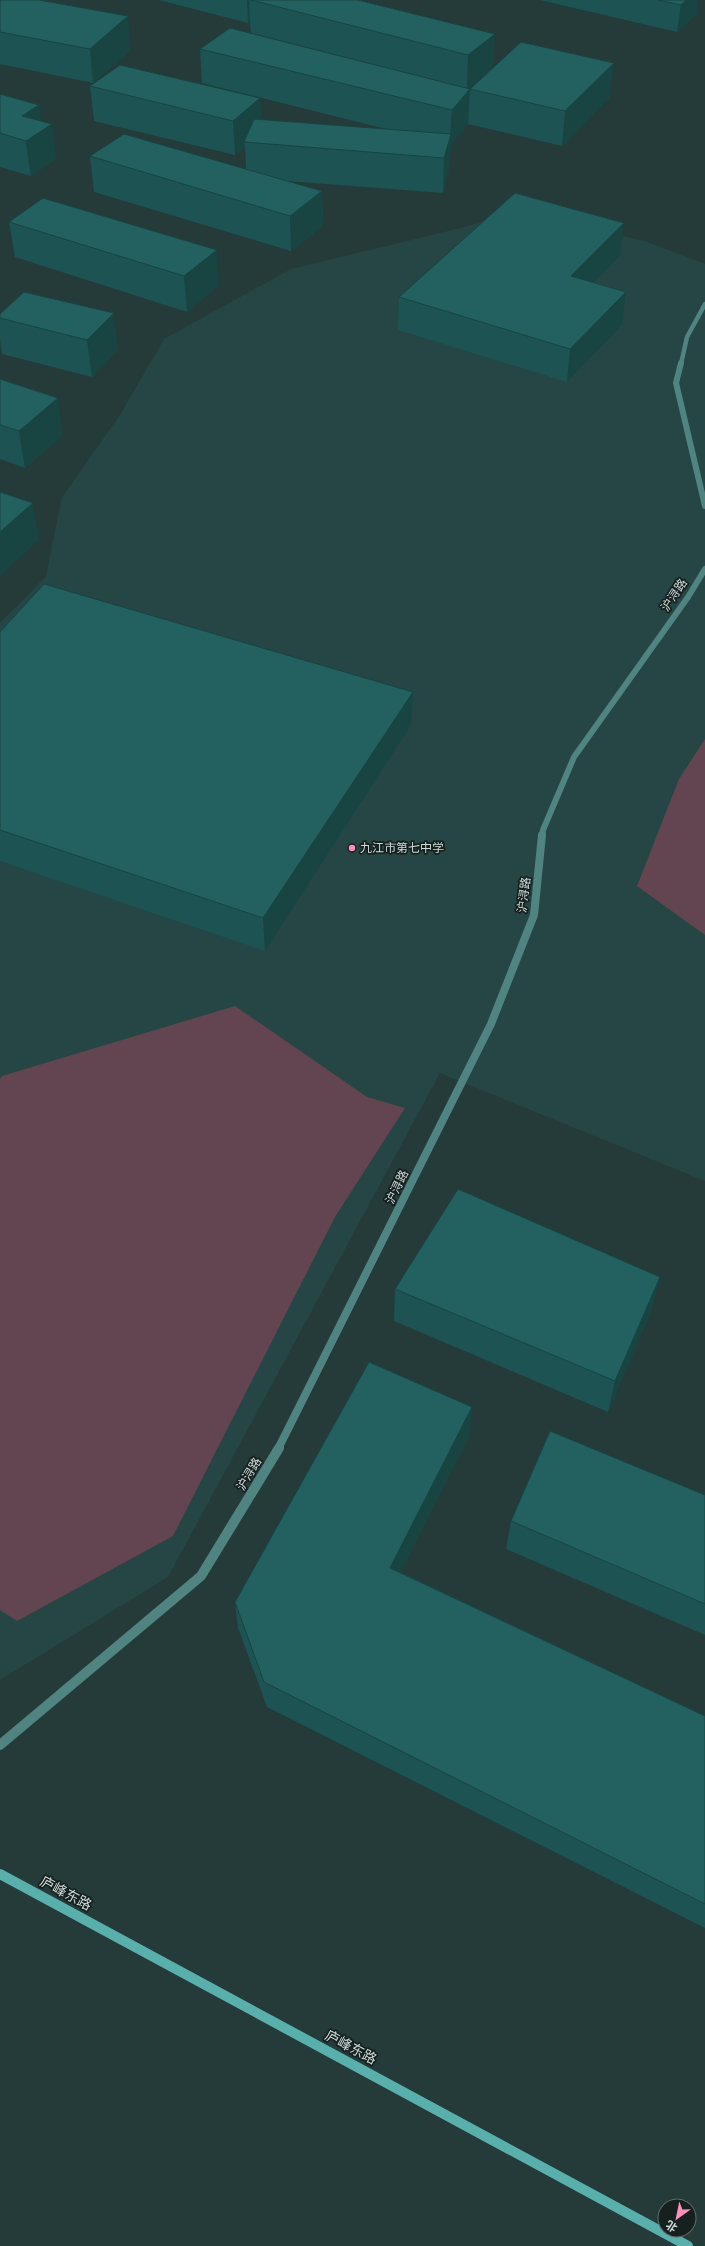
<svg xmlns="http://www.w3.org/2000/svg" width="705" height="2246" viewBox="0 0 705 2246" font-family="Quicksand,'Noto Sans SC',sans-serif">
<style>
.built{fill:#254644}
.green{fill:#624550}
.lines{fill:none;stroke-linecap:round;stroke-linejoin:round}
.lane-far3{stroke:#508481;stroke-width:4.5}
.lane-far2{stroke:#508481;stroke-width:6}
.lane-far1{stroke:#508481;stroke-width:8}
.lane{stroke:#508481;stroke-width:10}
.secondary{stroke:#58afab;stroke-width:10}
.wall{fill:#1d5352}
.shaded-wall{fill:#184442}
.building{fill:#22615f;stroke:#184442}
.poi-dot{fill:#ff8ebb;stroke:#16201f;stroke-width:1.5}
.labels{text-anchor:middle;stroke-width:3.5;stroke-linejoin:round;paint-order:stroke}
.street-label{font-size:12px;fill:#cfdcdb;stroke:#16201f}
.poi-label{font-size:12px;fill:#cfdcdb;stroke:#16201f;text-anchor:start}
.near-street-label{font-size:14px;fill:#cfdcdb;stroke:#16201f}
</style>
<rect width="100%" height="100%" fill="#243b3a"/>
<path class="built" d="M 513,212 L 645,241 L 705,264 L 705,1181 L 440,1073 L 168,1577 L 0,1680 L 0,623 L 46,576 L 62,497 L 120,415 L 164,339 L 291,269 L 465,227 Z"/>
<path class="green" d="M 705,739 L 705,935 L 637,886 L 679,779 Z
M 235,1006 L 367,1097 L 405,1108 L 335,1217 L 173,1536 L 17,1621 L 0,1610 L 0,1079 L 2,1076 Z"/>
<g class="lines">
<path class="lane-far3" d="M 681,364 L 687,337 L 705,304"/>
<path class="lane-far2" d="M 681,363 L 676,383 L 705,506
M 542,836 L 543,830 L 574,757 L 688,597 L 705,569"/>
<path class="lane-far1" d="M 278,1449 L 491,1024 L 534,915 L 542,835"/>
<path class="lane" d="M 0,1745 L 201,1576 L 279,1448"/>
<path class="secondary" d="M 0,1874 L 688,2246"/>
</g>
<path class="wall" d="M 0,0 L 131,50 L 93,83 L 0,64 Z
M 159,0 L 358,0 L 493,68 L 467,89 L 470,89 L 610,97 L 562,146 L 468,124 L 451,144 L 449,169 L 443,193 L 287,181 L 322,191 L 323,226 L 291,251 L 94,192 L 90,156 L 246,169 L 245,147 L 235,155 L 94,121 L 90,86 L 260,98 L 261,120 L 390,130 L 202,83 L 200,49 L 368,63 L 251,33 L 250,22 L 248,23 Z
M 540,0 L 698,0 L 696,15 L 677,32 Z
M 0,94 L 41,121 L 56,159 L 31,176 L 0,167 Z
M 9,222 L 219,285 L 187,312 L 15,257 Z
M 620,256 L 594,282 L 626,292 L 622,325 L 567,382 L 398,330 L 399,297 Z
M 0,314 L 118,350 L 92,377 L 2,354 L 0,339 Z
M 0,379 L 63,435 L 25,468 L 0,459 Z
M 0,632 L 411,725 L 265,951 L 0,861 Z
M 395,1289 L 652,1309 L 608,1412 L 394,1321 Z
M 469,1437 L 400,1572 L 705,1716 L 705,1928 L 267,1707 L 238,1628 L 235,1602 Z
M 705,1495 L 705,1635 L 506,1549 L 511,1521 Z"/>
<path class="shaded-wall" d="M 247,0 L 249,0 L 250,22 L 248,23 Z
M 686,0 L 698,0 L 696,15 L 677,32 L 681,5 Z
M 128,16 L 131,50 L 93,83 L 90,49 Z
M 495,34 L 493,68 L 467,89 L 468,55 Z
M 614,63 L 610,97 L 562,146 L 565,111 Z
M 470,89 L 468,124 L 451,144 L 449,169 L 443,193 L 444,158 L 450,136 L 452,110 Z
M 260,98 L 262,133 L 244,142 L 245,147 L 235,155 L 233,121 Z
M 39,105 L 42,130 L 52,124 L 56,159 L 31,176 L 22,116 Z
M 322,191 L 323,226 L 291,251 L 290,216 Z
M 624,223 L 620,256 L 568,309 L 571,276 Z
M 0,228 L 1,236 L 0,237 Z
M 217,250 L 219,285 L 187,312 L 184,276 Z
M 626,292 L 622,325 L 567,382 L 570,349 Z
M 114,313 L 118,350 L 92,377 L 87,340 Z
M 58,398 L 63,435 L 25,468 L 19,431 Z
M 33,503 L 39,540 L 0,576 L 0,532 Z
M 413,692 L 411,725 L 265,951 L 263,918 Z
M 660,1277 L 652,1309 L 608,1412 L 615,1381 Z
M 472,1407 L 469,1437 L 389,1595 L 390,1568 Z"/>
<path class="building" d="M 0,0 L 39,0 L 128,16 L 90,49 L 0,32 Z
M 251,0 L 358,0 L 495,34 L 468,55 Z
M 658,0 L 686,0 L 681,5 Z
M 230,28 L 470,89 L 521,42 L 614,63 L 565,111 L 470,89 L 452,110 L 200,49 Z
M 120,65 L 260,98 L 233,121 L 90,86 Z
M 0,94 L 39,105 L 22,116 L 52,124 L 26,141 L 0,133 Z
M 254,119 L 451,134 L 444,158 L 244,142 Z
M 124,134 L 322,191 L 290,216 L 90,156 Z
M 515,193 L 624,223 L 571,276 L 626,292 L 570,349 L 399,297 Z
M 43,198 L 217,250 L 184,276 L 9,222 Z
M 24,292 L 114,313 L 87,340 L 0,318 L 0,314 Z
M 0,379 L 58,398 L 19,431 L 0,425 Z
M 0,492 L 33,503 L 0,532 Z
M 44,584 L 413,692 L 263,918 L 0,830 L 0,632 Z
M 458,1189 L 660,1277 L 615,1381 L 395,1289 Z
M 369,1362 L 472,1407 L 390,1568 L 705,1716 L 705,1904 L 264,1682 L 235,1602 Z
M 550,1431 L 705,1495 L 705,1604 L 511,1521 Z"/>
<circle class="poi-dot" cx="352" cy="848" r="4"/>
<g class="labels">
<g class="street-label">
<text transform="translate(674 595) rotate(-56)" y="4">沪浔路</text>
<text transform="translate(524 895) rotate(-83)" y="4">沪浔路</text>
<text transform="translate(397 1187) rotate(-64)" y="4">沪浔路</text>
<text transform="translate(249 1474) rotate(-59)" y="4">沪浔路</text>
</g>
<g class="poi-label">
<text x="360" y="852">九江市第七中学</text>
</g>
<g class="near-street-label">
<text transform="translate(66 1893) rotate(28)" y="5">庐峰东路</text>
<text transform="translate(351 2047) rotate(28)" y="5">庐峰东路</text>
</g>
</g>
<g transform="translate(677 2218) rotate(213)"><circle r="19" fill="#16201f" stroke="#606b6a"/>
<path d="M0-3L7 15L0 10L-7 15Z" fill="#ff8ebb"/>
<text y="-6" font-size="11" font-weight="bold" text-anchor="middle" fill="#cfdcdb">北</text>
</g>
</svg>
